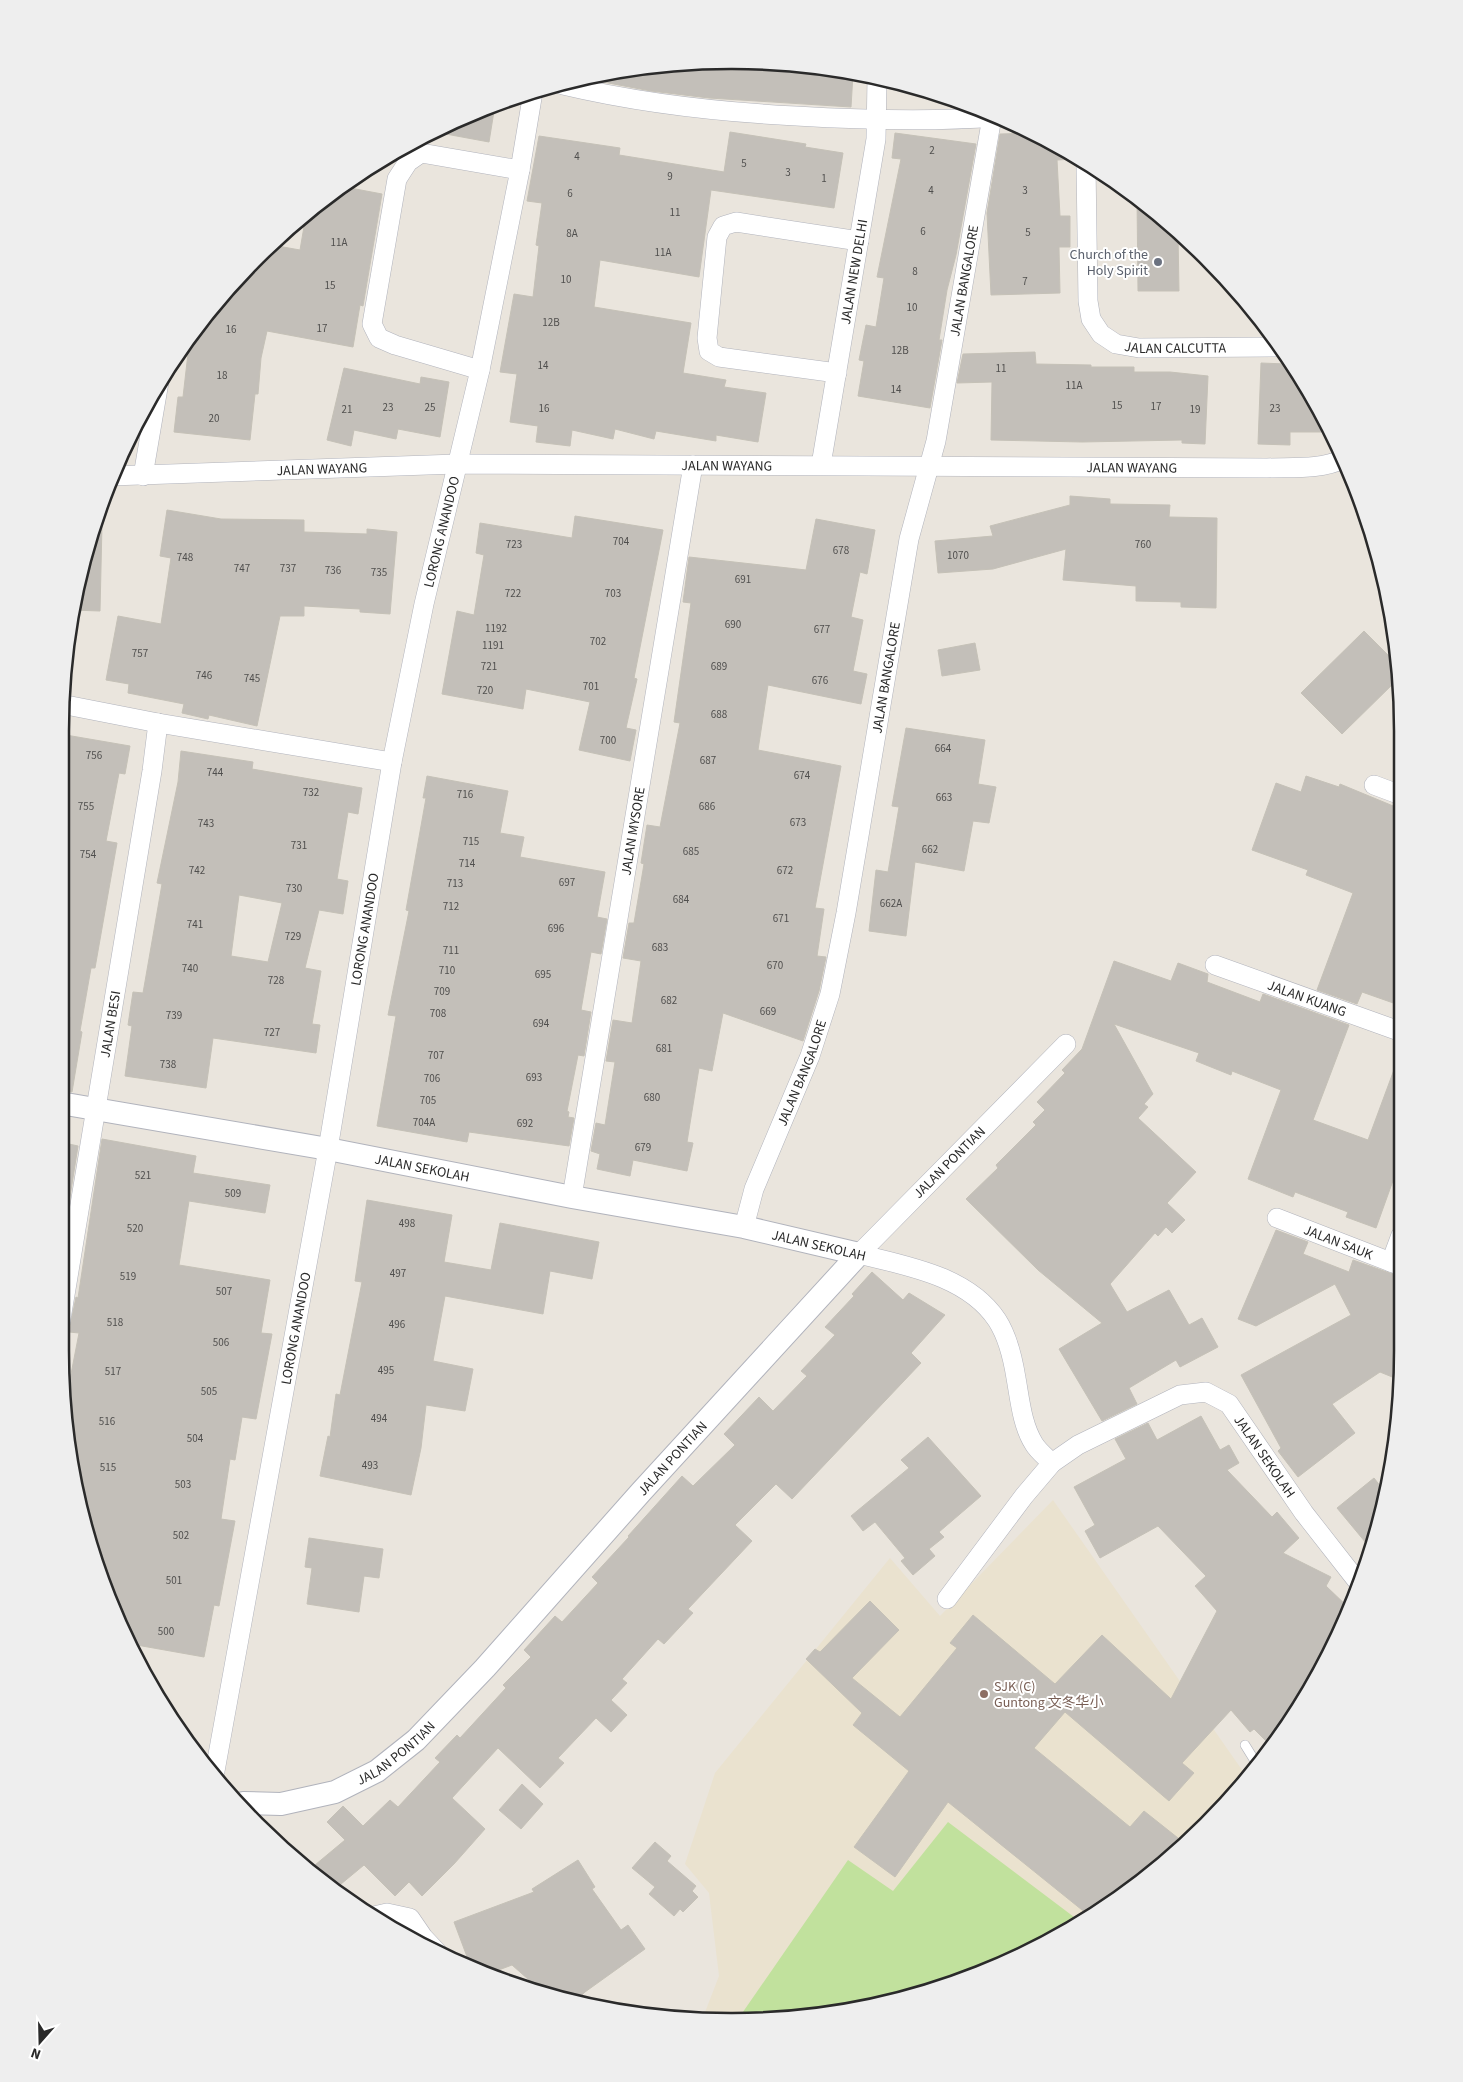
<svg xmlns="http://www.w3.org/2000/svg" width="1463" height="2082" viewBox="0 0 1463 2082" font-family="'Source Sans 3','Noto Sans SC',sans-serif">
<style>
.education{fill:#eae2cf}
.pitch{fill:#c1e19d}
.building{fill:#c3bfb9;stroke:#c5c1b7;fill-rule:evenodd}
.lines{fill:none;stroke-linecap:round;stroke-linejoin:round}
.service-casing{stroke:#b1b3bc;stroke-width:10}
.minor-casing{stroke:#b1b3bc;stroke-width:20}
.tertiary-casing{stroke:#b1b3bc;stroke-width:24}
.service{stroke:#fff;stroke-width:9}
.minor{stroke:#fff;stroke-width:19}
.tertiary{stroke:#fff;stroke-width:22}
.worship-dot{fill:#6b7280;stroke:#fff;stroke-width:2}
.education-dot{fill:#8d6e63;stroke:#fff;stroke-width:2}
.labels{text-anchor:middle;stroke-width:4;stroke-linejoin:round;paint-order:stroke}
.number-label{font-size:11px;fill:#504f4e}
.worship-label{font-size:14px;fill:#5b616d;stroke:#fff;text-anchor:end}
.street-label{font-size:14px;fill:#2a2a2a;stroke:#fff}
.education-label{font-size:14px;fill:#785e54;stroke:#fff;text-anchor:start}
.rim{fill:none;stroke:#2a2a2a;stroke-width:2.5}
</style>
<rect width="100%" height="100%" fill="#eae5dd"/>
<path class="education" d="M 1053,1500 L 1247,1777 L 1174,1855 L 1028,1953 L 862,2009 L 732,2022 L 702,2020 L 719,1976 L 709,1893 L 685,1864 L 715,1773 L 890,1558 L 940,1616 Z"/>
<path class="pitch" d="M 948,1822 L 1078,1920 L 1028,1953 L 862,2009 L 736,2022 L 848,1860 L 893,1891 Z"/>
<path class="building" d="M 775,61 L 853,74 L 851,107 L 709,98 L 651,91 L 587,79 L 644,66 Z
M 495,105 L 489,142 L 435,132 L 486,109 Z
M 730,132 L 806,144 L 805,147 L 843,153 L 834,208 L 711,190 L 699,277 L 600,260 L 594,307 L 691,323 L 683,373 L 726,380 L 724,387 L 766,393 L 758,442 L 716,435 L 716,441 L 656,431 L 654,439 L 615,429 L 613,439 L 572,430 L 570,446 L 536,442 L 538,426 L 510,422 L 517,374 L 500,372 L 514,294 L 533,297 L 539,246 L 536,245 L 542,203 L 527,201 L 539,136 L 620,148 L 619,155 L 724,172 Z
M 895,133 L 976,144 L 956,255 L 947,290 L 939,340 L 942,340 L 930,408 L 858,396 L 864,361 L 859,360 L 866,325 L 876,327 L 884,278 L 877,277 L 901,159 L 892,158 Z
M 1034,133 L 1076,159 L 1057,160 L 1060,216 L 1070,216 L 1070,247 L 1059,247 L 1060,293 L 991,295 L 987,213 L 1000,134 Z
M 345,187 L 382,194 L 363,306 L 360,305 L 353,347 L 267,331 L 261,358 L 258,394 L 255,394 L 250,440 L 174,432 L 178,397 L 183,397 L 190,336 L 199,322 L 272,245 L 300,250 L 306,215 Z
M 1137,197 L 1178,234 L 1179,291 L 1138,291 Z
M 1035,352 L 1036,364 L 1091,365 L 1091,367 L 1134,367 L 1134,372 L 1170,372 L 1208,376 L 1205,444 L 1182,443 L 1182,440 L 1082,442 L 991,440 L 992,382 L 957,383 L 963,354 Z
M 1261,363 L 1286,364 L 1332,432 L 1290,432 L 1290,445 L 1258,444 Z
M 344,368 L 420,384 L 421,377 L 449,382 L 440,437 L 398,429 L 396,439 L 354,430 L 351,446 L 327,440 Z
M 1070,496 L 1110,499 L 1110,504 L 1170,505 L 1169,517 L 1217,518 L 1216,608 L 1181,607 L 1181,602 L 1136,601 L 1136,586 L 1063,580 L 1066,549 L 993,569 L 938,573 L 935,541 L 993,536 L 990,526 L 1070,505 Z
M 167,510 L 221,519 L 304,520 L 304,532 L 367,534 L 367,529 L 397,532 L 390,614 L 360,612 L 360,609 L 304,606 L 304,616 L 280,616 L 257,726 L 209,715 L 208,719 L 182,713 L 184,704 L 128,693 L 129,684 L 106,680 L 118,616 L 161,624 L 171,558 L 160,556 Z
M 575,516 L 663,530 L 634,678 L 637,679 L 626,728 L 636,730 L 630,761 L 579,750 L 590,702 L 526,689 L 523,709 L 442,694 L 457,611 L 474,615 L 484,555 L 476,553 L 480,523 L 572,538 Z
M 816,519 L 875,530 L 867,574 L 860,572 L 851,617 L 863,620 L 853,671 L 867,674 L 861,704 L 768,685 L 758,750 L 841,766 L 815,908 L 824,909 L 817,956 L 826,957 L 819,991 L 803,1041 L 723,1013 L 712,1071 L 699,1068 L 687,1142 L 693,1143 L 687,1171 L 633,1160 L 630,1176 L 597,1169 L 600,1154 L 591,1151 L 596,1123 L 605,1125 L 615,1062 L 606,1061 L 613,1020 L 632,1023 L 641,961 L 623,958 L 629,923 L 634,923 L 644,864 L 641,863 L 647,825 L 660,827 L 680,723 L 674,722 L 691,603 L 683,602 L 689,557 L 806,570 Z
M 96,523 L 102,524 L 100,611 L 72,610 L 73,600 Z
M 1364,631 L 1397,664 L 1397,680 L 1342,734 L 1301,693 Z
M 975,643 L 980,670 L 942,676 L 938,650 Z
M 906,728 L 985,740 L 978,784 L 996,787 L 989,823 L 973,821 L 964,871 L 915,862 L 906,936 L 869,931 L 876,870 L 888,872 L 899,807 L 892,806 Z
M 60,734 L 130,746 L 125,774 L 119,773 L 106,841 L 117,843 L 95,968 L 91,968 L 80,1031 L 82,1032 L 72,1092 L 60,1090 Z
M 181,751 L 253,762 L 252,769 L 362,788 L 358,814 L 348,812 L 337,879 L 348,881 L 343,914 L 319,910 L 305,968 L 321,971 L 312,1024 L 320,1025 L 316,1053 L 213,1038 L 206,1088 L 125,1076 L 132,1026 L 128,1025 L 133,992 L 143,993 L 162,884 L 157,883 L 178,782 ZM 239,895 L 282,903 L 268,962 L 231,956 Z
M 427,776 L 508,791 L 500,833 L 524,837 L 520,857 L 605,872 L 597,917 L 607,919 L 601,954 L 591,952 L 581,1010 L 591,1012 L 584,1056 L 578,1055 L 567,1111 L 569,1112 L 568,1117 L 574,1118 L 569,1146 L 469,1132 L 467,1142 L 377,1126 L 396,1016 L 388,1015 L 409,911 L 406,910 L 426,798 L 423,798 Z
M 1306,776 L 1339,787 L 1340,784 L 1398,808 L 1399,1005 L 1362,992 L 1357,1004 L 1317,990 L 1353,893 L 1306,875 L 1308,870 L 1252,850 L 1276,783 L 1301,792 Z
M 1114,961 L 1171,981 L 1178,963 L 1208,974 L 1207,982 L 1260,1002 L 1263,994 L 1349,1025 L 1313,1120 L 1368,1140 L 1398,1059 L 1400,1059 L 1400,1161 L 1376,1228 L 1346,1217 L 1348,1212 L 1295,1192 L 1293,1197 L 1248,1179 L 1281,1090 L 1232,1071 L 1231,1075 L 1196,1061 L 1199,1053 L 1114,1024 L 1153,1094 L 1144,1104 L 1148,1107 L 1138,1118 L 1196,1172 L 1167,1203 L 1185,1220 L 1172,1233 L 1166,1227 L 1158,1236 L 1155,1233 L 1110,1284 L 1127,1312 L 1169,1290 L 1189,1325 L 1202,1318 L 1218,1347 L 1180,1367 L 1176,1360 L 1129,1388 L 1137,1404 L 1102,1421 L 1059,1349 L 1102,1323 L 1038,1270 L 966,1199 L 998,1168 L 996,1165 L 1036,1125 L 1033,1122 L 1045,1110 L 1037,1102 L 1065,1073 L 1062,1070 L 1082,1049 Z
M 102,1139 L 196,1156 L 193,1173 L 270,1185 L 265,1213 L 189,1201 L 179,1265 L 270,1280 L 261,1333 L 272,1334 L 256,1419 L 242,1417 L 235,1460 L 230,1459 L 221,1519 L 235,1521 L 219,1606 L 214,1605 L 204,1657 L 131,1644 L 111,1608 L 83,1525 L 66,1400 L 79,1333 L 69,1332 L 76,1297 L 78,1298 Z
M 60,1142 L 78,1146 L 63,1241 L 60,1240 Z
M 367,1200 L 452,1215 L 444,1262 L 491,1270 L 500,1223 L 599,1242 L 592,1279 L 550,1271 L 543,1314 L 445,1296 L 433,1361 L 473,1369 L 465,1411 L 426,1405 L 421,1448 L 411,1495 L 320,1476 L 328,1436 L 330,1437 L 336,1394 L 340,1395 L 362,1282 L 355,1281 Z
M 1276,1230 L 1308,1242 L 1303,1254 L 1349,1272 L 1353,1260 L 1401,1277 L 1402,1381 L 1380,1372 L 1332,1404 L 1355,1433 L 1298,1477 L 1278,1451 L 1281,1448 L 1241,1375 L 1351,1315 L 1335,1284 L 1256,1326 L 1238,1319 Z
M 872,1272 L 903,1300 L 909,1293 L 945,1315 L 911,1353 L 921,1363 L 792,1499 L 776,1484 L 735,1525 L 752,1541 L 688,1609 L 693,1613 L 664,1644 L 658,1639 L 622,1679 L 627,1683 L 611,1700 L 627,1715 L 611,1732 L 596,1718 L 558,1758 L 564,1763 L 540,1788 L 498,1748 L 452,1798 L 485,1829 L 454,1864 L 422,1896 L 409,1882 L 395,1896 L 364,1865 L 335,1889 L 309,1870 L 345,1840 L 327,1822 L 343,1806 L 363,1826 L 390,1800 L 398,1807 L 440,1762 L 435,1758 L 457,1735 L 460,1738 L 506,1688 L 503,1685 L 531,1657 L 524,1650 L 555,1616 L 562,1622 L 598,1583 L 592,1577 L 629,1537 L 628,1536 L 682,1476 L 693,1486 L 735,1445 L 724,1434 L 759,1397 L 773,1411 L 807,1376 L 801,1371 L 835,1335 L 825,1327 L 854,1296 L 852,1294 Z
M 1201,1416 L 1220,1450 L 1229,1445 L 1239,1463 L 1227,1470 L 1272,1517 L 1277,1512 L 1299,1538 L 1283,1553 L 1331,1577 L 1326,1586 L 1349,1608 L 1334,1647 L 1272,1747 L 1254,1729 L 1250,1732 L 1231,1710 L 1182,1763 L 1194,1773 L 1169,1801 L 1065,1712 L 1034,1748 L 1130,1827 L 1144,1811 L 1178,1838 L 1150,1871 L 1087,1914 L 948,1802 L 895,1877 L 854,1847 L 909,1771 L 853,1725 L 862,1713 L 806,1659 L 815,1649 L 820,1652 L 870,1601 L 899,1630 L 852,1678 L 900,1717 L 957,1648 L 950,1643 L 973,1615 L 1055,1684 L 1102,1635 L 1171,1699 L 1217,1611 L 1195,1586 L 1206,1576 L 1158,1526 L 1100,1558 L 1085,1531 L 1095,1525 L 1074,1487 L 1126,1459 L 1115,1439 L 1148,1423 L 1157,1440 Z
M 928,1437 L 981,1496 L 939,1532 L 944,1537 L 929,1549 L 935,1556 L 913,1575 L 901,1561 L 905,1558 L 875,1522 L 863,1531 L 851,1516 L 909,1468 L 901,1460 Z
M 1374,1478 L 1385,1492 L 1380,1524 L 1371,1549 L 1337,1508 Z
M 309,1538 L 383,1549 L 379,1578 L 364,1576 L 359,1612 L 307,1604 L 312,1568 L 305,1567 Z
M 522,1784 L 543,1804 L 521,1829 L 499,1810 Z
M 655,1842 L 671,1856 L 667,1861 L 696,1886 L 692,1891 L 698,1897 L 683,1912 L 680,1909 L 674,1916 L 649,1894 L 655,1887 L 632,1868 Z
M 578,1860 L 595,1887 L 592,1889 L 621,1930 L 628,1925 L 645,1949 L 585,1992 L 578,1999 L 537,1987 L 512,1965 L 488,1974 L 472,1970 L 454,1922 L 534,1892 L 532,1889 Z"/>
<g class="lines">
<g class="service-casing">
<path id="service" d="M 1245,1745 L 1258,1766"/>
</g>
<g class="minor-casing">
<g id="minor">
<path d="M 563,85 C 639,103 717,112 796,116 C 863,120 929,122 996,117"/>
<path id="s1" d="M 1086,165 L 1088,301 L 1091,319 L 1101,334 L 1116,344 L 1139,348 L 1275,347"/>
<path d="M 480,370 L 395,345 L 379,338 L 372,324 L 397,179 L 408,162 L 421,153 L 520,170"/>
<path d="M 837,373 L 719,357 L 709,351 L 707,338 L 717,237 L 723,226 L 736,222 L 859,241"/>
<path id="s2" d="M 821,465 L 876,139 L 877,78"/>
<path id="s3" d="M 111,476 L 457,464 L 1267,468 C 1292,467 1321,470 1343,459"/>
<path d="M 143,476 L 159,382"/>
<path d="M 66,705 L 158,723 L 392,762"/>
<path d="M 1374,785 L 1398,794"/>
<path id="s4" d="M 1215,965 L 1399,1031"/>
<path id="s5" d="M 1066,1044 L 859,1254 C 907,1266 968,1276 997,1320 C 1008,1337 1013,1359 1016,1378 C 1020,1400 1022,1425 1034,1444 C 1038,1451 1046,1457 1052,1463 L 1078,1445 L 1180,1395 L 1206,1392 L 1229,1404 L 1304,1513 L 1358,1582"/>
<path id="s6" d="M 572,1197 L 693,465"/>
<path id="s7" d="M 1277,1218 L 1401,1266"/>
<path id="s8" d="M 744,1227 L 754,1189 L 810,1056 L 830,994 L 846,913 L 909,539 L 936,441 L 992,117"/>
<path d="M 1391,1262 L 1401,1235"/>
<path id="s9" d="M 60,1325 L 152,771 L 158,723"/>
<path d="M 947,1599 L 1024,1496 L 1052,1463"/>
<path id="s10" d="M 215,1771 L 328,1149 L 392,762 L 424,604 L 480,370 L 520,170 L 533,92"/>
<path d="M 374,1916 L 387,1913 L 410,1918 L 423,1937 L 438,1953"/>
</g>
</g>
<g class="tertiary-casing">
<g id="tertiary">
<path id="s11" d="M 60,1103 L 328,1149 L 572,1197 L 744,1227 L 859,1254"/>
<path id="s12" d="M 243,1803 L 281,1804 L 335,1792 L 377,1771 L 416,1740 L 485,1668 L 641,1492 L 859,1254"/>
</g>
</g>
<use href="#service" class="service"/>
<use href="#minor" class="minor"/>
<use href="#tertiary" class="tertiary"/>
</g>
<circle class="worship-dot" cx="1158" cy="262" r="5"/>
<circle class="education-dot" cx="984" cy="1694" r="5"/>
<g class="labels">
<g class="number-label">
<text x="932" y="154">2</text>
<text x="577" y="160">4</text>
<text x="744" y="167">5</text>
<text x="788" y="176">3</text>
<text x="670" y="180">9</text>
<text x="824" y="182">1</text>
<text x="931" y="194">4</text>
<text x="1025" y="194">3</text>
<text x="570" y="197">6</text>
<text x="675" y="216">11</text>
<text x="923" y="235">6</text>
<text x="1028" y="236">5</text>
<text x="572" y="237">8A</text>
<text x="339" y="246">11A</text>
<text x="663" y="256">11A</text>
<text x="915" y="275">8</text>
<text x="566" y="283">10</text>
<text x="1025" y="285">7</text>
<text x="330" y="289">15</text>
<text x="912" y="311">10</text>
<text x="551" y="326">12B</text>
<text x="322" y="332">17</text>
<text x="231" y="333">16</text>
<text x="900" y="354">12B</text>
<text x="543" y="369">14</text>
<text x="1001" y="372">11</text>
<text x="222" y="379">18</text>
<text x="1074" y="389">11A</text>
<text x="896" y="393">14</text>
<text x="1117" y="409">15</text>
<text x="1156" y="410">17</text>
<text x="388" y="411">23</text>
<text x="430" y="411">25</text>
<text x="544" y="412">16</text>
<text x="1275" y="412">23</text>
<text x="347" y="413">21</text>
<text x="1195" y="413">19</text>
<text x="214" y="422">20</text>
<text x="621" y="545">704</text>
<text x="514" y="548">723</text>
<text x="1143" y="548">760</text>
<text x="841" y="554">678</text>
<text x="958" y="559">1070</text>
<text x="185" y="561">748</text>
<text x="242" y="572">747</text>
<text x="288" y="572">737</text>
<text x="333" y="574">736</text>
<text x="379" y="576">735</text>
<text x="743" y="583">691</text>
<text x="513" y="597">722</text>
<text x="613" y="597">703</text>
<text x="733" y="628">690</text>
<text x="496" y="632">1192</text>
<text x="822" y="633">677</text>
<text x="598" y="645">702</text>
<text x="493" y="649">1191</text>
<text x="140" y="657">757</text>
<text x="489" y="670">721</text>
<text x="719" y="670">689</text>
<text x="204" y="679">746</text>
<text x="252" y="682">745</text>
<text x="820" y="684">676</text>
<text x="591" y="690">701</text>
<text x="485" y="694">720</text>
<text x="719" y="718">688</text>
<text x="608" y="744">700</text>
<text x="943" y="752">664</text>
<text x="94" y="759">756</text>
<text x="708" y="764">687</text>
<text x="215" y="776">744</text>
<text x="802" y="779">674</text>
<text x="311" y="796">732</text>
<text x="465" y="798">716</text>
<text x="944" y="801">663</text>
<text x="86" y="810">755</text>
<text x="707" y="810">686</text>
<text x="798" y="826">673</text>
<text x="206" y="827">743</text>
<text x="471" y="845">715</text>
<text x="299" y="849">731</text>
<text x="930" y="853">662</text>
<text x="691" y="855">685</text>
<text x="88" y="858">754</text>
<text x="467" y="867">714</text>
<text x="197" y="874">742</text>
<text x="785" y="874">672</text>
<text x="567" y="886">697</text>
<text x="455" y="887">713</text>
<text x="294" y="892">730</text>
<text x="681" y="903">684</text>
<text x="891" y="907">662A</text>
<text x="451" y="910">712</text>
<text x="781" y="922">671</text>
<text x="195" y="928">741</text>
<text x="556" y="932">696</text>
<text x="293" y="940">729</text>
<text x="660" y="951">683</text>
<text x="451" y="954">711</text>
<text x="775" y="969">670</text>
<text x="190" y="972">740</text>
<text x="447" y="974">710</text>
<text x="543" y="978">695</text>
<text x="276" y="984">728</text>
<text x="442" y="995">709</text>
<text x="669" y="1004">682</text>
<text x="768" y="1015">669</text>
<text x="438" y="1017">708</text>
<text x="174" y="1019">739</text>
<text x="541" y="1027">694</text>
<text x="272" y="1036">727</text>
<text x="664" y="1052">681</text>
<text x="436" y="1059">707</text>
<text x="168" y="1068">738</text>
<text x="534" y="1081">693</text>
<text x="432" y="1082">706</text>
<text x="652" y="1101">680</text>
<text x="428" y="1104">705</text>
<text x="424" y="1126">704A</text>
<text x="525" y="1127">692</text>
<text x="643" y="1151">679</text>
<text x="143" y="1179">521</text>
<text x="233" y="1197">509</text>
<text x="407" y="1227">498</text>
<text x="135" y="1232">520</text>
<text x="398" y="1277">497</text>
<text x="128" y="1280">519</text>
<text x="224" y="1295">507</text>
<text x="115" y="1326">518</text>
<text x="397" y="1328">496</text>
<text x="221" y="1346">506</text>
<text x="386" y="1374">495</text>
<text x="113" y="1375">517</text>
<text x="209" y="1395">505</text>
<text x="379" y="1422">494</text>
<text x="107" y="1425">516</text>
<text x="195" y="1442">504</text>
<text x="370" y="1469">493</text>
<text x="108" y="1471">515</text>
<text x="183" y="1488">503</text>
<text x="181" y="1539">502</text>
<text x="174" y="1584">501</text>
<text x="166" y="1635">500</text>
</g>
<g class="worship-label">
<text x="1148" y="259">Church of the<tspan x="1148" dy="16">Holy Spirit</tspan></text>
</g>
<g class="street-label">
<text dy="5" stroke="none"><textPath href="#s2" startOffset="196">JALAN NEW DELHI</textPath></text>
<text dy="5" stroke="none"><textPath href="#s8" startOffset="975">JALAN BANGALORE</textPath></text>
<text dy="5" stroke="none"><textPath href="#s1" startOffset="250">JALAN CALCUTTA</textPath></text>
<text dy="5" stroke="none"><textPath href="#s3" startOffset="616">JALAN WAYANG</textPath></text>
<text dy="5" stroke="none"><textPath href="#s3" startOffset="1021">JALAN WAYANG</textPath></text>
<text dy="5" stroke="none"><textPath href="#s3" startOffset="211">JALAN WAYANG</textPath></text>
<text dy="5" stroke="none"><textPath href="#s10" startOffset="1260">LORONG ANANDOO</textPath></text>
<text dy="5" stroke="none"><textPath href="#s8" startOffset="570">JALAN BANGALORE</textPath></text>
<text dy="5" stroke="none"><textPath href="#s6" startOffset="371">JALAN MYSORE</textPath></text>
<text dy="5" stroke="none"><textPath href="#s10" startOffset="855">LORONG ANANDOO</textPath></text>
<text dy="5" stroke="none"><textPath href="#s4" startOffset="98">JALAN KUANG</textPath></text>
<text dy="5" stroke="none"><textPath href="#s9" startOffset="305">JALAN BESI</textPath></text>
<text dy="5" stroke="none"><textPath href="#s8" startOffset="165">JALAN BANGALORE</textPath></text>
<text transform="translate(949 1162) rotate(-45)" y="5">JALAN PONTIAN</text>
<text dy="5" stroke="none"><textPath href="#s11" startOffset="368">JALAN SEKOLAH</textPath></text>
<text dy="5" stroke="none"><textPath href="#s7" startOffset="66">JALAN SAUK</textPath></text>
<text transform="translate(819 1245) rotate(13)" y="5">JALAN SEKOLAH</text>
<text dy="5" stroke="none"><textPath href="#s10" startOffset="450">LORONG ANANDOO</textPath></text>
<text dy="5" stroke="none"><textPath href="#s5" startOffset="869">JALAN SEKOLAH</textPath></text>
<text dy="5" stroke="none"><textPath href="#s12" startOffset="571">JALAN PONTIAN</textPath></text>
<text dy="5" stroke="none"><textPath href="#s12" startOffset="166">JALAN PONTIAN</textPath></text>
</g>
<g class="education-label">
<text x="994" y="1691">SJK (C)<tspan x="994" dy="16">Guntong 文冬华小</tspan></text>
</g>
</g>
<path d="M0 0H1463V2082H0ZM731 69H732A662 662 0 0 1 1394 731V1351A662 662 0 0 1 732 2013H731A662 662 0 0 1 69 1351V731A662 662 0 0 1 731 69Z" fill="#eee" fill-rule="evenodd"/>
<path class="rim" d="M731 69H732A662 662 0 0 1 1394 731V1351A662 662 0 0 1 732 2013H731A662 662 0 0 1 69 1351V731A662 662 0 0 1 731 69Z"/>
<g transform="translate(40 2042) rotate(200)" stroke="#ffffff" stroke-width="4" paint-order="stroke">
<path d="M0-4L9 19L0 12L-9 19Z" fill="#2a2a2a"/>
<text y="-8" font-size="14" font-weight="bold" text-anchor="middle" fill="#2a2a2a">N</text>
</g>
</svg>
